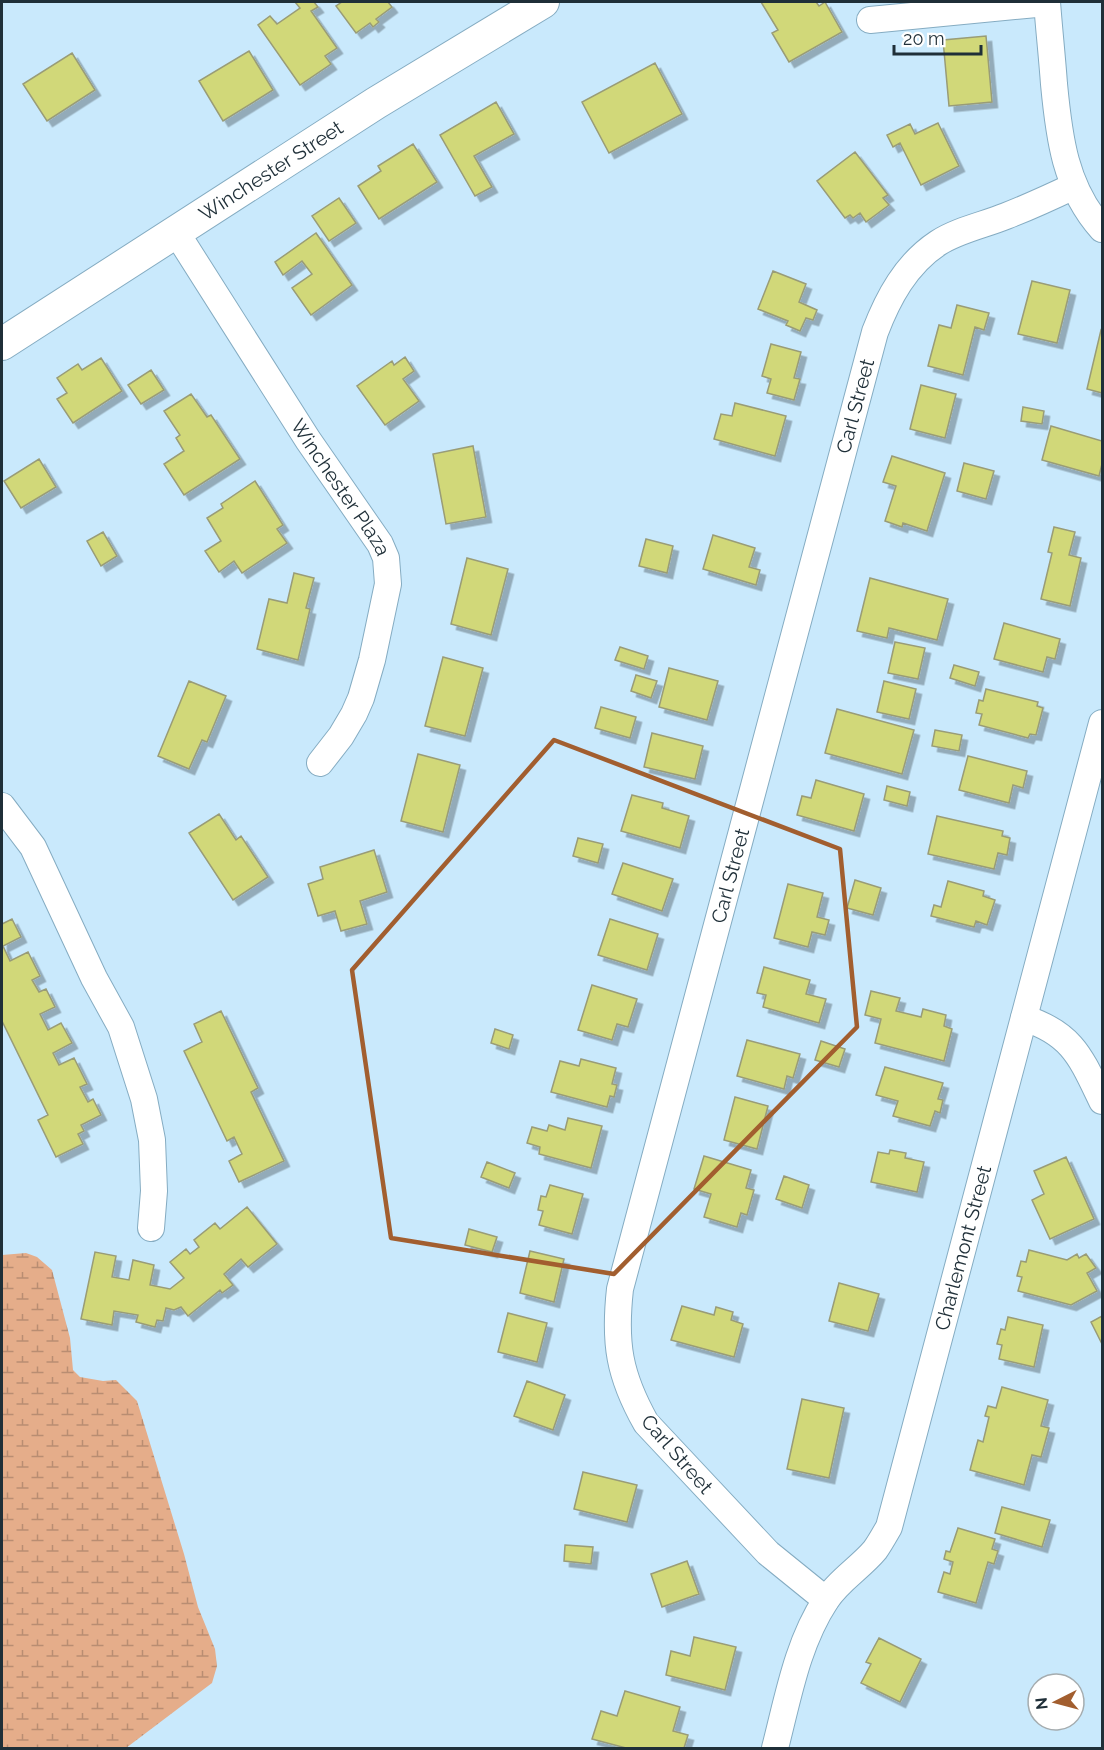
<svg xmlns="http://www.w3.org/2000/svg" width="1104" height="1750" viewBox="0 0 1104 1750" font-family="Raleway,sans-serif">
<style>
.wetland{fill:url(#wetland-marsh)}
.building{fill:#d1d879;stroke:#999c77;stroke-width:1.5;filter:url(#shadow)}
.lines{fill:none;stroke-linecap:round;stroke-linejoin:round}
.minor-casing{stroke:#85acc2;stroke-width:28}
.tertiary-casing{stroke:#85acc2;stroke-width:34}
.minor{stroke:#fff;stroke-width:26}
.tertiary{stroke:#fff;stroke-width:32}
.marked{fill:none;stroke:#a25e2f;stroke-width:4.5;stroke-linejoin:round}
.labels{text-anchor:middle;stroke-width:6;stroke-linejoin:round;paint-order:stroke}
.street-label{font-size:20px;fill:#1f2f38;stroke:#fff}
</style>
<defs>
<pattern id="wetland-marsh" width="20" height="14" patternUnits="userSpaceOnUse" patternTransform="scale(1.5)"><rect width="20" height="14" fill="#e5ad8a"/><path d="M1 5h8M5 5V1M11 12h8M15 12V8" fill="none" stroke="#b98d72"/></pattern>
<filter id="shadow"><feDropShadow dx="5.5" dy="5.5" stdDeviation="0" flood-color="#0004"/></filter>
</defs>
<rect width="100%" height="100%" fill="#c9e9fc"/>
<path class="wetland" d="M 26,1253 L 37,1257 L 52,1270 L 70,1338 L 73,1370 L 80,1377 L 103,1381 L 116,1380 L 137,1401 L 149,1440 L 184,1554 L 198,1607 L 215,1649 L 217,1666 L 212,1683 L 126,1748 L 2,1748 L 2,1255 Z"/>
<path class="building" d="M 295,2 L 314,2 L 318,7 L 311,11 L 337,48 L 325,56 L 331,64 L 300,85 L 258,25 L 270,16 L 277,24 L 300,8 Z
M 342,2 L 388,2 L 392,7 L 376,19 L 379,22 L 373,27 L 370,23 L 356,33 L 336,6 Z
M 761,2 L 816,2 L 819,6 L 825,2 L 842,32 L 789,62 L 772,33 L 778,30 Z
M 986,36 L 992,102 L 949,106 L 943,40 Z
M 249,51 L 273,90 L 223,121 L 199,81 Z
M 72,53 L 95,90 L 47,121 L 23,84 Z
M 655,63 L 682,114 L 609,153 L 582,102 Z
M 496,102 L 514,134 L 474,156 L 492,187 L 475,196 L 440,135 Z
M 938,123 L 959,166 L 921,185 L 900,143 L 893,147 L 887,135 L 910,124 L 915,134 Z
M 413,144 L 437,182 L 379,219 L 358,186 L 381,171 L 378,166 Z
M 855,152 L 888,195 L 883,198 L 889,205 L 866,222 L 860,213 L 853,218 L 850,215 L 845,218 L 817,181 Z
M 339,198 L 356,223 L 329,241 L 312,216 Z
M 316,233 L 352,285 L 311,315 L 292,288 L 312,274 L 302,261 L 283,275 L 275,262 Z
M 773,271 L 806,284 L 799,302 L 817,310 L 813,320 L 806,318 L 800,331 L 786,325 L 788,321 L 758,309 Z
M 1032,281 L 1070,290 L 1057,343 L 1018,334 Z
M 957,305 L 989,313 L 984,330 L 975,327 L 963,375 L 928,366 L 939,325 L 951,328 Z
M 1101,330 L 1102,331 L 1102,393 L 1087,389 Z
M 771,344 L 801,352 L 794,378 L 800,379 L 794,400 L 767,393 L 771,379 L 762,376 Z
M 405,357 L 414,371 L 403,379 L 419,401 L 385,425 L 357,386 L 392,361 L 394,365 Z
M 101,358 L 122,391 L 73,423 L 57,399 L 67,393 L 57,378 L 78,364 L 82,370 Z
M 151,370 L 164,390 L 141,404 L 128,385 Z
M 921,385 L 956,394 L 945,438 L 910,429 Z
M 191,394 L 207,417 L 211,415 L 240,459 L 184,495 L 164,464 L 184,451 L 176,438 L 180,435 L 164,411 Z
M 735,403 L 786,416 L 775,456 L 714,439 L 721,414 L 732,416 Z
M 1023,407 L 1044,411 L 1042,424 L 1021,421 Z
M 1051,426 L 1102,441 L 1102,464 L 1099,476 L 1042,460 Z
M 473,446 L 486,517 L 446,524 L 433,454 Z
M 892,456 L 945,473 L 927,531 L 903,523 L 902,527 L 885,521 L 896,486 L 883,482 Z
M 39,459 L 56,487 L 21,508 L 4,481 Z
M 964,463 L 994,471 L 986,499 L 957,491 Z
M 255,481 L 283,525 L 277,529 L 287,543 L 242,573 L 234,561 L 219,572 L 205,551 L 221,541 L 207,518 L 223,508 L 221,504 Z
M 1054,527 L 1075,532 L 1069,555 L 1081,558 L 1070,606 L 1041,599 L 1052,553 L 1048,552 Z
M 103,532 L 117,556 L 101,566 L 87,541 Z
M 713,535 L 755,548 L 749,567 L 760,570 L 756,585 L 703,569 Z
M 646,539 L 673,546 L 667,573 L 639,566 Z
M 467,558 L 508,569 L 491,635 L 451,624 Z
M 294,573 L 314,578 L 306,608 L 310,609 L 298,660 L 257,649 L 269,599 L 287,603 Z
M 870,578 L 948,599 L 937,640 L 889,628 L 887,638 L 857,631 Z
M 1004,623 L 1060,639 L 1055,659 L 1047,657 L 1043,672 L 994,659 Z
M 895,642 L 925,648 L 918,679 L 888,673 Z
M 620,647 L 648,656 L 644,669 L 615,660 Z
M 443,657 L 483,668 L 465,736 L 425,726 Z
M 954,665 L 979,672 L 975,686 L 950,678 Z
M 669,668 L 718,681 L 707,720 L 659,707 Z
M 636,675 L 657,681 L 651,698 L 631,691 Z
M 189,681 L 226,696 L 207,742 L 202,740 L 189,769 L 158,756 Z
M 884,681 L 916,689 L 909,719 L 877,712 Z
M 986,689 L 1038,702 L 1037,706 L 1043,708 L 1036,735 L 1030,734 L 1028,738 L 979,725 L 982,714 L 976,713 L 979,700 L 983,701 Z
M 601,707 L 636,717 L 630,738 L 595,728 Z
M 837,709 L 914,730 L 902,774 L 825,753 Z
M 935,730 L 962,735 L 959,751 L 932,746 Z
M 652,733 L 703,746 L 695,779 L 644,767 Z
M 418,754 L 460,765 L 443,832 L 401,821 Z
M 968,756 L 1027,771 L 1023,788 L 1013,785 L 1009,803 L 959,790 Z
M 816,780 L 864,794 L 854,831 L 797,815 L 802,796 L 811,798 Z
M 887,786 L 910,792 L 907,806 L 884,800 Z
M 632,795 L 663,803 L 662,808 L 689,816 L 680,848 L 621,831 Z
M 219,814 L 236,840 L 241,836 L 268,877 L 233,900 L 189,833 Z
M 937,816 L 1003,831 L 1002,836 L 1010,838 L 1007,855 L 998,853 L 994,869 L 928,854 Z
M 578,838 L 603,844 L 598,863 L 573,856 Z
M 374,850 L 387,892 L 360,901 L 367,924 L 341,931 L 335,911 L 318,916 L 308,884 L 323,879 L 320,867 Z
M 623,863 L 673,879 L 662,911 L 612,894 Z
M 855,880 L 881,888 L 873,915 L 847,908 Z
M 948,881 L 984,891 L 983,896 L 995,900 L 987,925 L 976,921 L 974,927 L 931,916 L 934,905 L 941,907 Z
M 788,884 L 823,893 L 817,917 L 829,920 L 825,935 L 812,932 L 808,947 L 774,938 Z
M 12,919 L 21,937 L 3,946 L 10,961 L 28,952 L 40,976 L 32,980 L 39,992 L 46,989 L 55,1007 L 40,1014 L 48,1030 L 61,1023 L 72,1043 L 53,1053 L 59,1065 L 74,1058 L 87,1084 L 80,1087 L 88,1102 L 93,1099 L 101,1115 L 81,1125 L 84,1131 L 78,1134 L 83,1144 L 56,1157 L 38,1120 L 48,1115 L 2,1021 L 2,924 Z
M 610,919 L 658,934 L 647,970 L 598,955 Z
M 764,967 L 810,980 L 806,994 L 826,999 L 819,1023 L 763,1007 L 766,995 L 757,993 Z
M 592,985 L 637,999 L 628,1027 L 617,1024 L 612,1040 L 578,1030 Z
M 871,991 L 900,998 L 896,1011 L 921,1017 L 923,1009 L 946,1015 L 944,1026 L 952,1029 L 944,1061 L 875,1043 L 881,1019 L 865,1015 Z
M 221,1011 L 258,1088 L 251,1092 L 284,1161 L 239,1182 L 229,1161 L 242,1154 L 234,1137 L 227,1141 L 184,1051 L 202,1042 L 194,1024 Z
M 495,1029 L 513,1035 L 509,1049 L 491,1043 Z
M 747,1040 L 800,1054 L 793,1078 L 787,1076 L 784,1089 L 737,1076 Z
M 821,1041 L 845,1049 L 839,1067 L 815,1060 Z
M 581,1059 L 616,1068 L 612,1084 L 617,1085 L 614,1097 L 610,1096 L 607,1107 L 551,1092 L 560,1061 L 579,1066 Z
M 885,1067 L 943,1083 L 938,1099 L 943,1100 L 940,1113 L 935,1111 L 930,1126 L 893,1116 L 898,1101 L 876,1095 Z
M 735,1097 L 768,1106 L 757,1149 L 724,1140 Z
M 568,1118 L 602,1126 L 591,1168 L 539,1154 L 540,1147 L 527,1143 L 532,1127 L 547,1131 L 549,1125 L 565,1130 Z
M 890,1150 L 906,1153 L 905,1158 L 924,1162 L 917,1192 L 871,1182 L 878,1152 L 889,1154 Z
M 704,1156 L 751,1170 L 746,1188 L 754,1190 L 747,1215 L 741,1213 L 737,1227 L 704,1217 L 711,1194 L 694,1189 Z
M 1066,1157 L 1094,1219 L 1050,1239 L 1032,1200 L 1044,1194 L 1034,1171 Z
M 487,1162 L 515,1173 L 509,1188 L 481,1177 Z
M 784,1176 L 809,1185 L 802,1208 L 776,1199 Z
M 550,1185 L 583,1194 L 572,1234 L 539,1225 L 543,1211 L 538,1210 L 541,1196 L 546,1197 Z
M 247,1207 L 277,1244 L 248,1267 L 241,1259 L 224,1274 L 233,1285 L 222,1293 L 220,1290 L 188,1316 L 181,1307 L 174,1310 L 166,1308 L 163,1321 L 157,1320 L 155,1327 L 136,1322 L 138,1315 L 114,1311 L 112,1325 L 81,1319 L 95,1252 L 116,1256 L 112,1277 L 129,1280 L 133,1260 L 154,1265 L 150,1285 L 170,1289 L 184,1278 L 170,1262 L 186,1249 L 190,1254 L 199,1247 L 194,1240 L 215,1223 L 220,1229 Z
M 469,1229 L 497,1237 L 492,1252 L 465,1245 Z
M 1029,1250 L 1067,1260 L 1077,1254 L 1079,1258 L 1086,1254 L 1096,1268 L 1087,1273 L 1097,1291 L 1071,1305 L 1018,1291 L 1022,1277 L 1017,1276 L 1021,1261 L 1026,1262 Z
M 530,1251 L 564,1259 L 554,1302 L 520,1293 Z
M 839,1283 L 879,1294 L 868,1331 L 829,1321 Z
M 682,1306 L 714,1315 L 716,1307 L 733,1312 L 731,1320 L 743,1324 L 734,1357 L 671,1340 Z
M 508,1313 L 547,1323 L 537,1362 L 498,1352 Z
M 1102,1316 L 1102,1344 L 1091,1322 Z
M 1008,1317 L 1043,1325 L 1034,1367 L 999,1359 L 1002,1345 L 997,1344 L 1001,1329 L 1005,1330 Z
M 527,1381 L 565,1395 L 553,1430 L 514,1416 Z
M 1002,1387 L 1048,1400 L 1041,1426 L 1049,1428 L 1041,1457 L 1032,1455 L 1024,1485 L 970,1470 L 978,1440 L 983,1442 L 989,1417 L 985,1416 L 988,1406 L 996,1408 Z
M 802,1399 L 844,1408 L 829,1478 L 787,1469 Z
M 583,1472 L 637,1485 L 627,1522 L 574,1509 Z
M 1002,1507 L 1050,1520 L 1042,1547 L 995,1533 Z
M 958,1528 L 995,1539 L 992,1549 L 998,1551 L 994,1564 L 988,1562 L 976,1603 L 938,1592 L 944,1572 L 950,1574 L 953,1562 L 944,1559 L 946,1551 L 950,1552 Z
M 565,1545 L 593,1547 L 591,1564 L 564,1561 Z
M 687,1561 L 699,1594 L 662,1607 L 651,1574 Z
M 694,1637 L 736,1647 L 725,1690 L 666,1675 L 671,1651 L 690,1656 Z
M 879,1638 L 921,1659 L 900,1702 L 861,1683 L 871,1664 L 866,1662 Z
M 625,1691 L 680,1707 L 673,1731 L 688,1735 L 684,1748 L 626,1748 L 592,1739 L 601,1711 L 617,1716 Z"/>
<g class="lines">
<g class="minor-casing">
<g id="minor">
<path d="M 1047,2 C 1049,29 1052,56 1054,84 C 1059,137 1065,188 1102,229"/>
<path d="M 870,20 L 1047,3"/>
<path id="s1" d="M 176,232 L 308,440 L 380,544 L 386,558 L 388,584 L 372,660 L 361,698 L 354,714 L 341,736 L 320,763"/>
<path d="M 2,806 L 33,847 L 94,978 L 121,1027 L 144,1099 L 152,1140 L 154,1191 L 151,1228"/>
<path d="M 1024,1018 C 1073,1034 1081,1058 1102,1101"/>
<path id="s2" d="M 826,1600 L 768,1553 L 646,1423 C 619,1375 614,1343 620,1289 L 875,332 C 888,298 906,264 938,243 C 958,230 984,225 1006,216 C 1029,207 1051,197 1074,186"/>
<path id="s3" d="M 775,1748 C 788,1698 797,1644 826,1600 C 839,1580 860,1568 875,1550 C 880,1543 885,1534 889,1527 L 1102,723"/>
</g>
</g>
<g class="tertiary-casing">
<g id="tertiary">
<path id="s4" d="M 2,344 L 376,103 L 543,2"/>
</g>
</g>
<use href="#minor" class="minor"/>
<use href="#tertiary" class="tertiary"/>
</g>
<path class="marked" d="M 554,740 L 840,849 L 857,1027 L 614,1274 L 391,1238 L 352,970 Z"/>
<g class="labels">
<g class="street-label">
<text dy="7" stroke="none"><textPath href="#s4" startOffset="320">Winchester Street</textPath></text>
<text dy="7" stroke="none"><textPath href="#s2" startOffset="1306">Carl Street</textPath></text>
<text dy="7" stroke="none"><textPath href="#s1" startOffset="304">Winchester Plaza</textPath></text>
<text dy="7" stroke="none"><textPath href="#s2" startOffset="820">Carl Street</textPath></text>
<text dy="7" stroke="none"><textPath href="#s3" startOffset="543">Charlemont Street</textPath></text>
<text transform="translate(677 1454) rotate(49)" y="7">Carl Street</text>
</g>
</g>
<rect width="1104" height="1750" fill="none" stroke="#1f2f38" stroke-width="6"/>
<g transform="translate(1056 1702) rotate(264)"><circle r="28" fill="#ffffff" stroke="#a5acaf" stroke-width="1.5"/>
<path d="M0-4.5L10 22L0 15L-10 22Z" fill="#a25e2f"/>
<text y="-9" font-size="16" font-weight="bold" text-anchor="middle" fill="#1f2f38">N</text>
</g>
<path d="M894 45v9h87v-9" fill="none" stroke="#1f2f38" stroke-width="3"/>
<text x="903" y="45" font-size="18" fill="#1f2f38" stroke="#ffffff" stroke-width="4.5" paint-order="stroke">20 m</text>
</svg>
